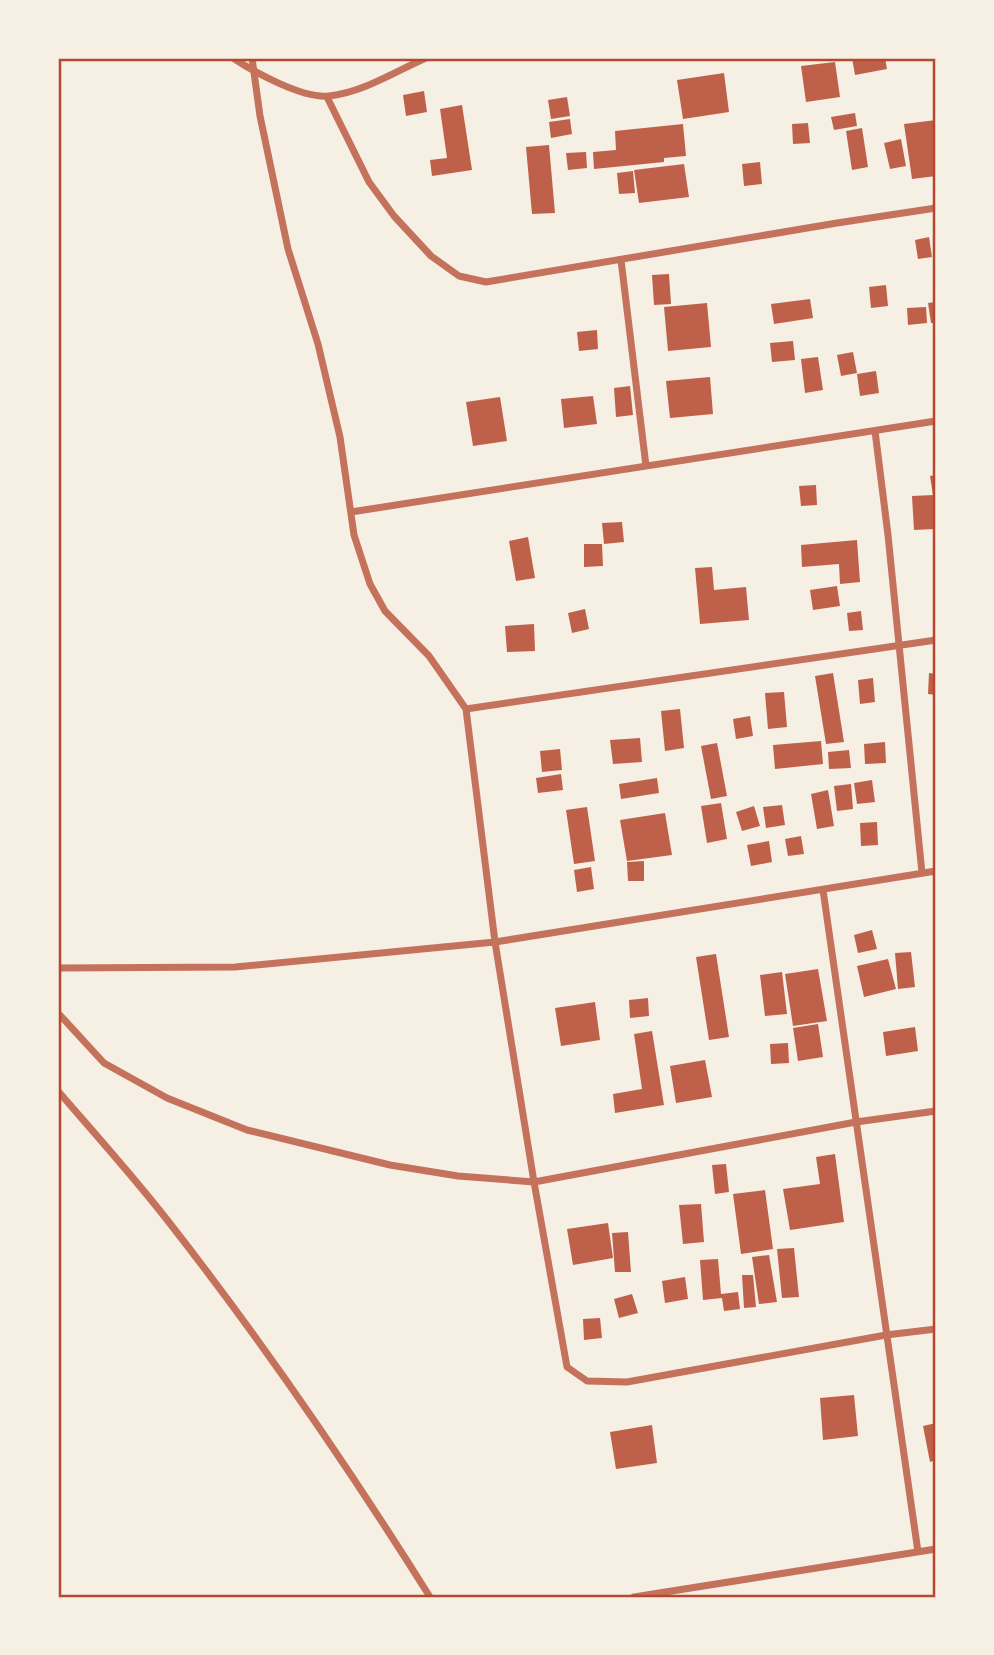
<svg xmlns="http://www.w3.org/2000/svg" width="994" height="1655" viewBox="0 0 994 1655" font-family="'Source Sans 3',sans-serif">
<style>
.building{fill:#bf614a}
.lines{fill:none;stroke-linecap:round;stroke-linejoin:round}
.minor{stroke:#c5725c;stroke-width:7}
.neatline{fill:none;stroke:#b5482f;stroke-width:2.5}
</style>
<rect width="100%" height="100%" fill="#f6efe4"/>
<path class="building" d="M 852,58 L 885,58 L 887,69 L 855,75 Z
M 835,62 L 840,97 L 806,102 L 801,66 Z
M 724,73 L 729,112 L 683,119 L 677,80 Z
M 424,91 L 427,112 L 406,116 L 403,95 Z
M 567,97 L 570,116 L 551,119 L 548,100 Z
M 462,105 L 472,170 L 432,176 L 430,160 L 447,158 L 440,109 Z
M 855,113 L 857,126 L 834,130 L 831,117 Z
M 570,119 L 572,134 L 551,138 L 549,122 Z
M 936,120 L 936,176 L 912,179 L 904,124 Z
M 808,123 L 810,143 L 793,144 L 792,124 Z
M 683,124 L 686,156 L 664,158 L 664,162 L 594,169 L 593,152 L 616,150 L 615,131 Z
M 862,128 L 868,167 L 852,170 L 846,131 Z
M 901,139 L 906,166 L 890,169 L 884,143 Z
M 549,145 L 555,213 L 532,214 L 526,147 Z
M 586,152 L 587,168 L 568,170 L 566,153 Z
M 760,162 L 762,184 L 744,186 L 742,164 Z
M 684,164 L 689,197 L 639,203 L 634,170 Z
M 633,171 L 635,193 L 619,194 L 617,173 Z
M 929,237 L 932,257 L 918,259 L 915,240 Z
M 669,274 L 671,304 L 654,305 L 652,275 Z
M 886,285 L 888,306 L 871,308 L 869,287 Z
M 810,299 L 813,318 L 774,324 L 771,304 Z
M 936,302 L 936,323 L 931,323 L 928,303 Z
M 707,303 L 711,347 L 668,351 L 664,307 Z
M 926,307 L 927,323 L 908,325 L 907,308 Z
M 597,330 L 598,349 L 579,351 L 577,332 Z
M 793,341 L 795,360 L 772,362 L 770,343 Z
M 853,352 L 857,373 L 841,376 L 837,355 Z
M 818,357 L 823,390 L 805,393 L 801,359 Z
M 876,371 L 879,393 L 860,396 L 857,374 Z
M 710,377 L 713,414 L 670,418 L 666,381 Z
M 630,386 L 633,415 L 616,417 L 614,388 Z
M 593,396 L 597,424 L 564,428 L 561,399 Z
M 500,397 L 507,441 L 473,446 L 466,402 Z
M 936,475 L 936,495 L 933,495 L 935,529 L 914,530 L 912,496 L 933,495 L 930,476 Z
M 816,485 L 817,505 L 801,506 L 799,486 Z
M 622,522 L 624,542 L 604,544 L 602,523 Z
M 528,537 L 535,578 L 516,581 L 509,541 Z
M 857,540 L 860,582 L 840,584 L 839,564 L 802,567 L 801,545 Z
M 584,544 L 602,544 L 603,566 L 584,567 Z
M 712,567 L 714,590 L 746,587 L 749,620 L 700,624 L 695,568 Z
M 837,586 L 840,606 L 813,610 L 810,590 Z
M 585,609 L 589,629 L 572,633 L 568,613 Z
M 861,611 L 863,630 L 849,631 L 847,613 Z
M 534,624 L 535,651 L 507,652 L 505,626 Z
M 833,673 L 844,742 L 826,744 L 815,676 Z
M 929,673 L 936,674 L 936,695 L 928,694 Z
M 873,678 L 875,702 L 860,704 L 858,680 Z
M 784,692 L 787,727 L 768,729 L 765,693 Z
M 680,709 L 684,748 L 665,751 L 661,711 Z
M 750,716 L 753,736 L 736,739 L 733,719 Z
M 640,738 L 642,762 L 613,764 L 610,740 Z
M 821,741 L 823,764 L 775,769 L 773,745 Z
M 885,742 L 886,763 L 865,764 L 864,744 Z
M 717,743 L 727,796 L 711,799 L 701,746 Z
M 560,749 L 562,770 L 542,772 L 540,751 Z
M 849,750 L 851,768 L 829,769 L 828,752 Z
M 561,774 L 563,790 L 538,793 L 536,778 Z
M 657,778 L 659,793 L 621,799 L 619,784 Z
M 872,780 L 875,802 L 857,804 L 854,783 Z
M 851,784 L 853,809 L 837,811 L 834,786 Z
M 828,790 L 834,826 L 817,829 L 811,794 Z
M 721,803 L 727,839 L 707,843 L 701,806 Z
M 782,805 L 785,825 L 766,828 L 763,807 Z
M 754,806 L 760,826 L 742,831 L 736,812 Z
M 587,807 L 595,861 L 574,864 L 566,810 Z
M 665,813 L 672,855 L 627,861 L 620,820 Z
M 877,822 L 878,845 L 861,846 L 860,823 Z
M 801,836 L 804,854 L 788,856 L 785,839 Z
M 769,841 L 772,862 L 751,866 L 747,845 Z
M 644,861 L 644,881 L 628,881 L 627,862 Z
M 591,867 L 594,889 L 577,892 L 574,870 Z
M 872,930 L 877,949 L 858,953 L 854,935 Z
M 911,952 L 915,987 L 898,989 L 895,953 Z
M 716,954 L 729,1037 L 709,1040 L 696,957 Z
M 888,959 L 896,989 L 864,997 L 857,966 Z
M 818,969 L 827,1021 L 793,1026 L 785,974 Z
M 782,972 L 787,1014 L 765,1016 L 760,975 Z
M 648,998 L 649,1016 L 630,1018 L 629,1000 Z
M 595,1002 L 600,1040 L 561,1046 L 555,1008 Z
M 818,1024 L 823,1057 L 798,1061 L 793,1028 Z
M 915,1027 L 918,1051 L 886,1056 L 883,1032 Z
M 652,1031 L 664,1105 L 615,1113 L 613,1094 L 642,1089 L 634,1034 Z
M 788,1043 L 789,1063 L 771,1064 L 770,1044 Z
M 705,1060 L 712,1097 L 676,1103 L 670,1066 Z
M 835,1154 L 844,1222 L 790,1230 L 783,1189 L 820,1184 L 816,1157 Z
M 726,1164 L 729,1192 L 715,1194 L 712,1165 Z
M 765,1190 L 773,1249 L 741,1254 L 733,1194 Z
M 701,1204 L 704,1242 L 683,1244 L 679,1205 Z
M 608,1223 L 613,1258 L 573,1265 L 567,1229 Z
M 628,1232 L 631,1272 L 615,1272 L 612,1233 Z
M 794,1248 L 799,1297 L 782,1298 L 777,1249 Z
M 769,1255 L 777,1302 L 759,1304 L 752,1257 Z
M 718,1259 L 721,1294 L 738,1292 L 740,1309 L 724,1311 L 722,1298 L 703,1300 L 700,1260 Z
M 742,1275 L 753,1275 L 756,1307 L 744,1308 Z
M 685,1277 L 688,1299 L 665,1303 L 662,1281 Z
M 632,1294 L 638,1313 L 619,1318 L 614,1299 Z
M 600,1318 L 602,1338 L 584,1340 L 583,1319 Z
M 854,1395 L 858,1436 L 823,1440 L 820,1398 Z
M 936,1423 L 936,1460 L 930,1462 L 923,1426 Z
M 652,1425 L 657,1463 L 616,1469 L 610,1432 Z"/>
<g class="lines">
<path class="minor" d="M 233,58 C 254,72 303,99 329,96 C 362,93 396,71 426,58
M 252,58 L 260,116 L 288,249 L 318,344 L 340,437 L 354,535 L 370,584 L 385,611 L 429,656 L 466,709 L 495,942 L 534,1182 L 567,1367 L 587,1381 L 627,1382 L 886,1335 L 936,1329
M 327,97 L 369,182 L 394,216 L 431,256 L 459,276 L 486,282 L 837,223 L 936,208
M 621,260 L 646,466
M 875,431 L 888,535 L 922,873
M 351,512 L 936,421
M 466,709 L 936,640
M 823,890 L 918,1552
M 58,968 L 235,967 L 495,942 L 936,871
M 58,1013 L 104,1063 L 167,1098 L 247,1130 L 390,1165 L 458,1176 L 534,1182 L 856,1122 L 936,1111
M 58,1091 C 95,1134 133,1176 168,1221 C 262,1341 349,1468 430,1597
M 634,1597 L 936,1549"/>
</g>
<rect width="994" height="1655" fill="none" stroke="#f6efe4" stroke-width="119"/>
<rect x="60" y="60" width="874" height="1536" class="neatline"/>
</svg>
